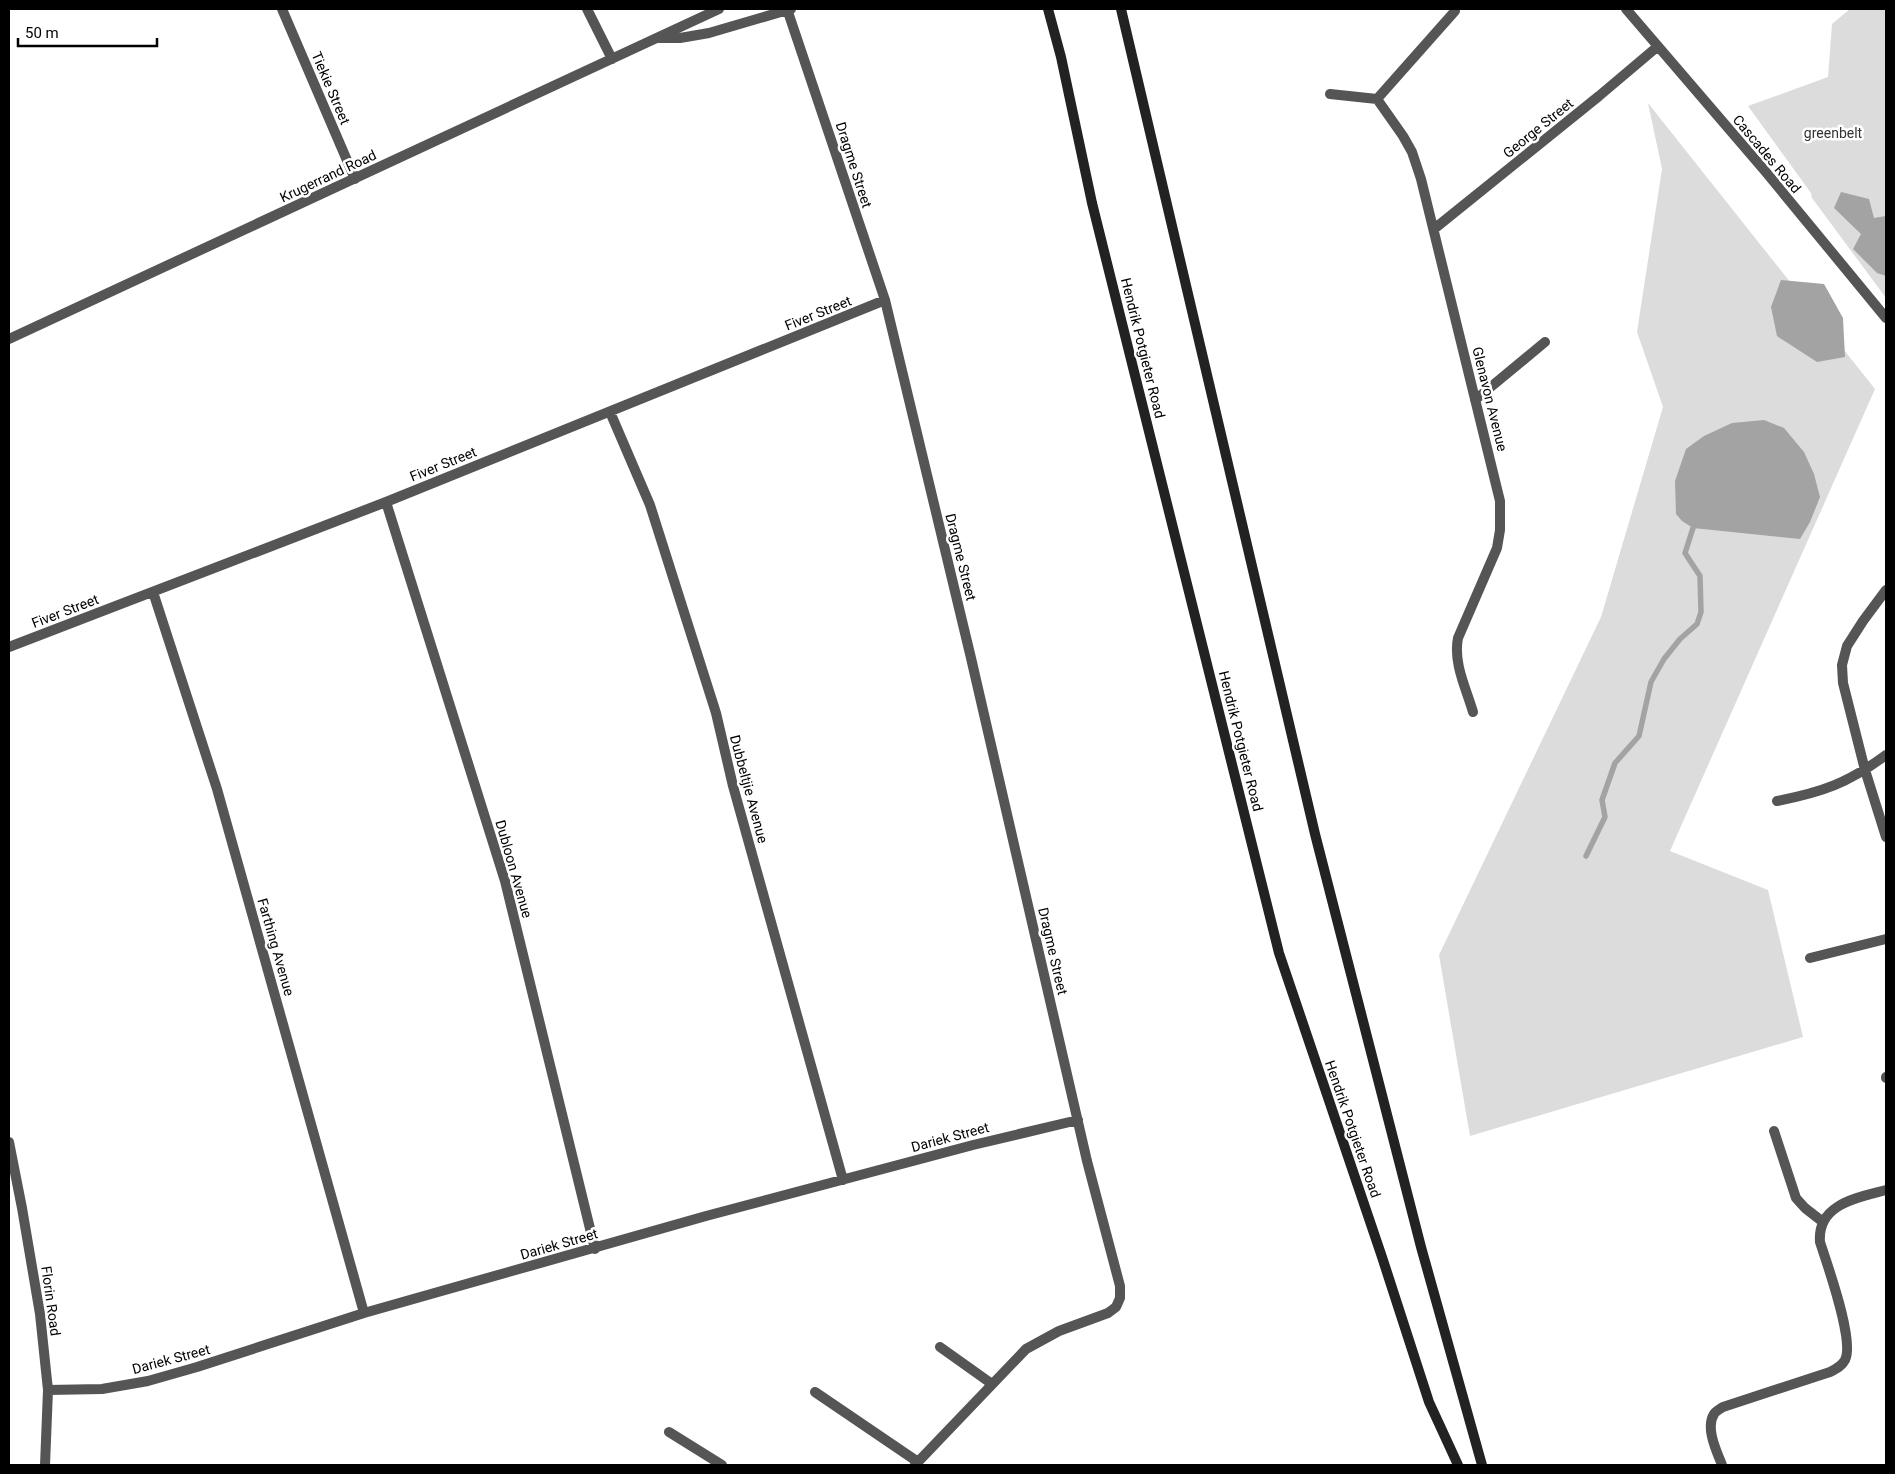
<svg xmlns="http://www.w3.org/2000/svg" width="1895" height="1474" viewBox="0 0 1895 1474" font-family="Roboto,sans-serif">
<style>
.green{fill:#dcdcdc}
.water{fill:#a3a3a3}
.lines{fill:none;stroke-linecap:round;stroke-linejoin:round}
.stream{stroke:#a3a3a3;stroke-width:5.5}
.minor{stroke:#555;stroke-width:10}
.secondary{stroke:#222;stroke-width:10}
.labels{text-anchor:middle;stroke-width:5;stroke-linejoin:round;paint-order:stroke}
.street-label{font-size:14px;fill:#000;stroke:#fff}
.park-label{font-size:14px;fill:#333;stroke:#fff}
</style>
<rect width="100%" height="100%" fill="#fff"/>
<path class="green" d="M 1850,9 L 1886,9 L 1886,298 L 1812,198 L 1811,193 L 1748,106 L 1828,77 L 1832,24 Z
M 1648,103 L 1875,389 L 1670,851 L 1768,890 L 1803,1037 L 1470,1136 L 1439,955 L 1601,617 L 1663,407 L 1637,332 L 1662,169 Z"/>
<path class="water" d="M 1841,192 L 1869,199 L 1874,218 L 1886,216 L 1886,276 L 1877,273 L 1853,249 L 1861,234 L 1834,208 Z
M 1781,280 L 1824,284 L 1843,318 L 1845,357 L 1817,362 L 1777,336 L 1771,307 Z
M 1764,420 L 1784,428 L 1804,452 L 1814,474 L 1820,497 L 1810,522 L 1800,539 L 1693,528 L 1682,521 L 1676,514 L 1675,481 L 1686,449 L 1704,436 L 1732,423 Z"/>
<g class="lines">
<path class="stream" d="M 1586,856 L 1605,817 L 1602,800 L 1615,763 L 1639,736 L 1651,682 L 1664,659 L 1680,639 L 1697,624 L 1701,612 L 1700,576 L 1685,553 L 1693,528"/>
<path class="minor" d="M 282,9 L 355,179
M 587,9 L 612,59
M 787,9 L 885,300 L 971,658 L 1087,1161 L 1120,1286 L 1120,1298 L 1116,1307 L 1108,1313 L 1059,1331 L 1026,1349 L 915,1465
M 1626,9 L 1765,171 L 1886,318
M 660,38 L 680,38 L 709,33 L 791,9
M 1330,94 L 1377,99
M 1377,99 L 1403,136 L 1412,152 L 1421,179 L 1500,501 L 1500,530 L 1497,548 L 1458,638 C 1453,663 1466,688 1473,712
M 1377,99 L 1455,11
M 1434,229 L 1599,96 L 1657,47
M 9,339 L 719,9
M 1475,400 L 1545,342
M 610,412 L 650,505 L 716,713 L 733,786 L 843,1180
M 386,502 L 505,881 L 595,1249
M 1886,590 L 1863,621 L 1847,646 L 1842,665 L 1843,683 L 1865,770 L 1886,837
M 153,592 L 217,789 L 364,1313
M 9,647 L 386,502 L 885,300
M 1777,801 C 1823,792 1848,783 1886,755
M 1810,958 L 1886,939
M 1886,1077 L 1886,1078
M 1774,1131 L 1796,1198 L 1805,1208 L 1823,1222
M 9,1142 L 22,1208 L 40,1314 L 48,1390 L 45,1465
M 940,1347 L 992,1384
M 48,1390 L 102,1389 L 148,1381 L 197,1367 L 364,1313 L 706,1216 L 973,1145 L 1078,1120
M 815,1392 L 918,1462
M 669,1432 L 722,1465
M 1722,1465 C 1717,1452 1705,1428 1714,1414 C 1716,1411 1720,1409 1723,1407 L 1830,1372 C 1836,1369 1842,1366 1845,1360 C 1855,1341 1827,1264 1820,1242 C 1817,1204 1857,1198 1886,1190"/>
<path class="secondary" d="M 1048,9 L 1061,57 L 1092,203 L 1279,953 L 1382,1257 L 1429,1402 L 1458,1465
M 1121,9 L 1315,834 L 1421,1247 L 1482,1465"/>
</g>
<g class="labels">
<g class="street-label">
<text transform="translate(331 88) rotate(67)" y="5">Tiekie Street</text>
<text transform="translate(1538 128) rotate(-39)" y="5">George Street</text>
<text transform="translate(1767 154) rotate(50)" y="5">Cascades Road</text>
<text transform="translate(854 165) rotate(72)" y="5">Dragme Street</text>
<text transform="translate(328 176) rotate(-25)" y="5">Krugerrand Road</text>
<text transform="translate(818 313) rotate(-22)" y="5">Fiver Street</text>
<text transform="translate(1143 348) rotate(76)" y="5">Hendrik Potgieter Road</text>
<text transform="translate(1490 399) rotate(76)" y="5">Glenavon Avenue</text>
<text transform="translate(443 464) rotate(-22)" y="5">Fiver Street</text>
<text transform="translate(961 557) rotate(76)" y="5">Dragme Street</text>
<text transform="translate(65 611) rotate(-21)" y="5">Fiver Street</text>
<text transform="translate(1241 741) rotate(76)" y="5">Hendrik Potgieter Road</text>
<text transform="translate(749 789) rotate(75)" y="5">Dubbeltjie Avenue</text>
<text transform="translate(514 869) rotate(74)" y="5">Dubloon Avenue</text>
<text transform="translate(276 947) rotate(74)" y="5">Farthing Avenue</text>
<text transform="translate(1053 951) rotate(77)" y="5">Dragme Street</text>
<text transform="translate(1353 1129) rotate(71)" y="5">Hendrik Potgieter Road</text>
<text transform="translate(950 1137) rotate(-15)" y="5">Dariek Street</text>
<text transform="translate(559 1244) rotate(-16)" y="5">Dariek Street</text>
<text transform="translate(51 1301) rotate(82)" y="5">Florin Road</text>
<text transform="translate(171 1359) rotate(-15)" y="5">Dariek Street</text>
</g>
<g class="park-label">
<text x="1833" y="138">greenbelt</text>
</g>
</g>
<rect width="1895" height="1474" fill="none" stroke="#000000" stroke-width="20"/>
<path d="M18 38v8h139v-8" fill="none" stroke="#000000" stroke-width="2.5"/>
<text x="25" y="38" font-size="15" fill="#000000" stroke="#ffffff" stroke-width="4" paint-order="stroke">50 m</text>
</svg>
